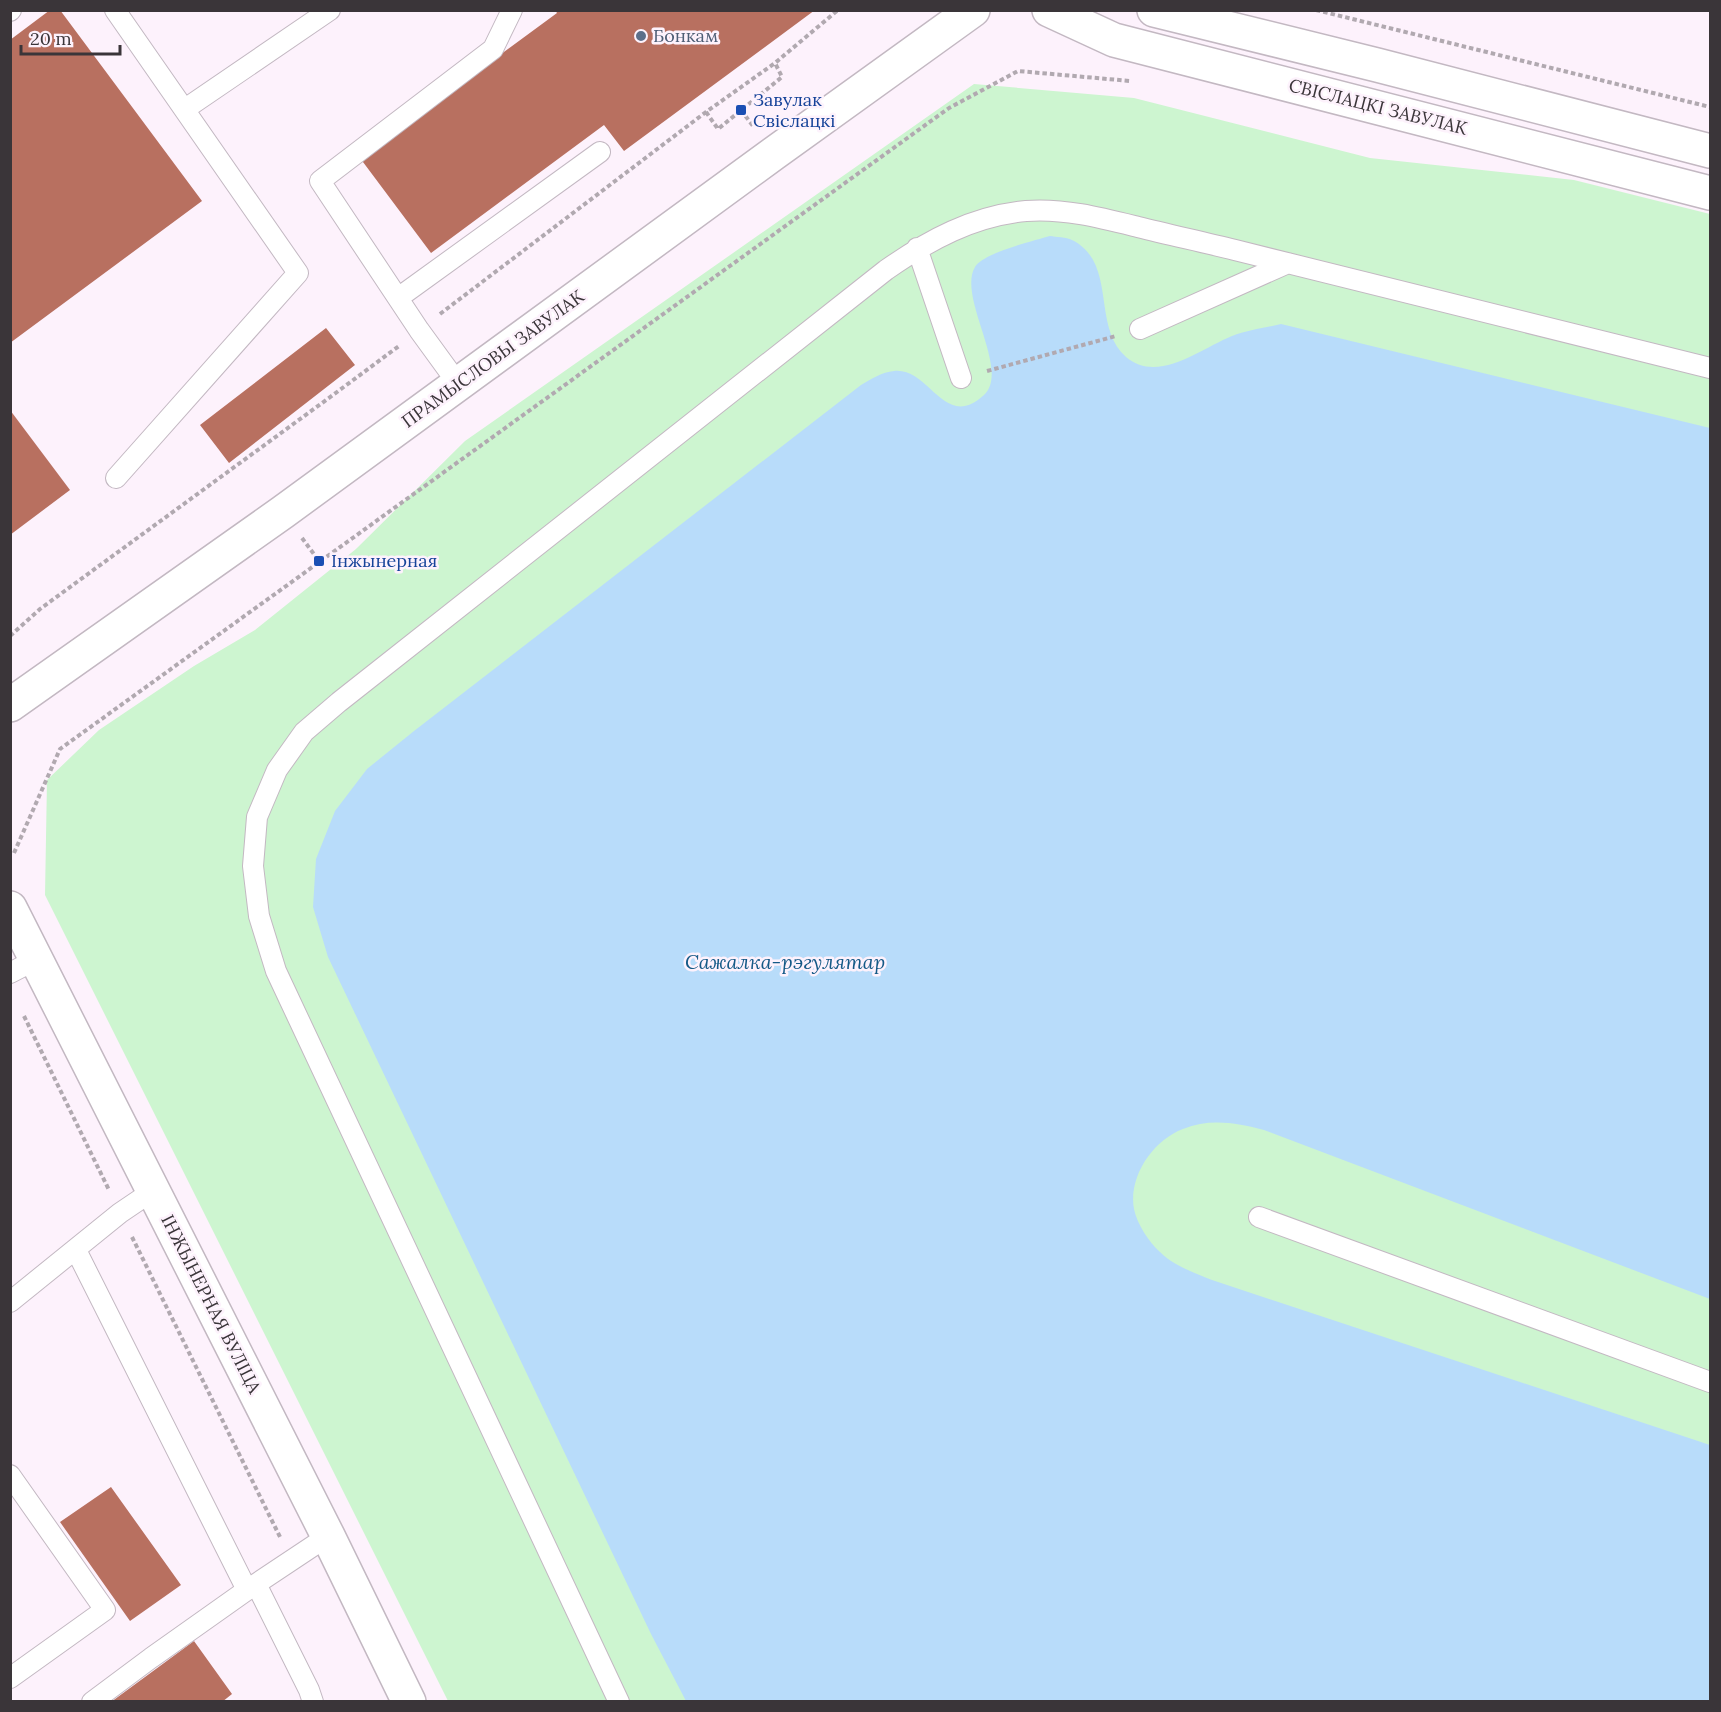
<svg xmlns="http://www.w3.org/2000/svg" width="1721" height="1712" viewBox="0 0 1721 1712" font-family="Lora,serif">
<style>
.grass{fill:#cdf5d0}
.water{fill:#b8dcfa}
.building{fill:#b87060}
.lines{fill:none;stroke-linecap:round;stroke-linejoin:round}
.service-casing{stroke:#c3b8c2;stroke-width:22}
.minor-casing{stroke:#c3b8c2;stroke-width:36}
.secondary-casing{stroke:#c3b8c2;stroke-width:36}
.path{stroke:#b1a9b0;stroke-width:4;stroke-dasharray:4.5 3;stroke-linecap:butt}
.service{stroke:#fff;stroke-width:20}
.minor{stroke:#fff;stroke-width:33}
.secondary{stroke:#fff;stroke-width:33}
.service-dot{fill:#5c6f8a;stroke:#fdf2fc;stroke-width:2}
.transit-dot{fill:#1a4fb4;stroke:#fdf2fc;stroke-width:2}
.labels{text-anchor:middle;stroke-width:5;stroke-linejoin:round;paint-order:stroke}
.service-label{font-size:18px;fill:#4e5e75;stroke:#fdf2fc;text-anchor:start}
.transit-label{font-size:18px;fill:#164399;stroke:#fdf2fc;text-anchor:start}
.street-label{font-size:18px;fill:#3a3539;stroke:#fdf2fc}
.water-label{font-size:20px;font-style:italic;fill:#145987;stroke:#fdf2fc}
</style>
<rect width="100%" height="100%" fill="#fdf2fc"/>
<path class="grass" d="M 974,84 L 1134,98 L 1370,158 L 1574,180 L 1710,214 L 1710,1701 L 448,1701 L 45,895 L 47,780 L 99,730 L 194,666 L 255,630 L 356,549 L 465,441 Z"/>
<path class="water" d="M 1050,236 C 1056,237 1066,237 1072,240 C 1118,263 1091,326 1126,357 C 1158,384 1200,349 1232,336 C 1247,330 1265,328 1281,324 L 1710,428 L 1710,1299 L 1264,1130 C 1237,1123 1210,1118 1183,1129 C 1153,1140 1128,1177 1134,1209 C 1137,1224 1149,1242 1160,1252 C 1174,1266 1195,1273 1212,1280 L 1710,1445 L 1710,1701 L 686,1701 L 651,1634 L 328,957 L 313,907 L 316,859 L 335,811 L 367,769 L 414,731 L 861,385 C 871,379 882,372 894,371 C 930,367 944,432 984,395 C 1011,370 957,297 975,267 C 983,253 1033,241 1050,236 Z"/>
<path class="building" d="M 50,10 L 60,10 L 202,201 L 10,343 L 10,40 Z
M 555,10 L 815,10 L 624,151 L 604,125 L 431,253 L 360,158 L 557,13 Z
M 326,328 L 355,365 L 229,463 L 200,425 Z
M 10,410 L 70,490 L 10,535 Z
M 111,1487 L 181,1585 L 130,1621 L 60,1522 Z
M 194,1641 L 232,1694 L 222,1702 L 111,1702 Z"/>
<g class="lines">
<g class="service-casing">
<path id="service" d="M 115,10 L 298,273 L 116,478
M 10,11 L 11,10
M 185,109 L 330,10
M 917,248 L 961,378
M 398,298 L 600,152
M 1140,329 L 1288,263
M 459,385 L 419,330 L 320,181 L 493,49 L 512,10
M 10,973 L 37,959
M 1259,1217 L 1710,1382
M 76,1250 L 247,1590 L 328,1536
M 10,1302 L 120,1213 L 154,1190
M 10,1475 L 105,1610 L 10,1678
M 256,1584 L 309,1690 L 313,1702
M 92,1702 L 151,1658 L 247,1590
M 619,1702 L 276,971 L 259,916 L 253,866 L 257,817 L 277,770 L 304,732 L 339,702 L 886,270 C 929,240 973,216 1026,211 C 1064,208 1102,218 1138,227 C 1170,235 1203,242 1235,250 C 1394,288 1552,328 1710,368"/>
</g>
<g class="minor-casing">
<path id="minor" d="M 10,908 L 328,1536 L 409,1702"/>
</g>
<g class="secondary-casing">
<path id="secondary" d="M 1049,10 L 1114,40 L 1710,193
M 1154,10 L 1377,65 L 1710,151
M 10,705 L 283,512 L 773,154 L 973,10"/>
</g>
<path class="path" d="M 1316,10 L 1710,107
M 741,110 L 753,126
M 706,112 L 718,129 L 782,77 L 775,63
M 440,314 L 706,112 L 775,63 L 838,10
M 987,371 L 1116,336
M 302,538 L 319,561
M 10,636 L 40,609 L 333,395 L 399,346
M 14,853 L 60,749 L 949,108 L 1018,71 L 1130,81
M 24,1016 L 109,1190
M 132,1237 L 280,1537"/>
<use href="#service" class="service"/>
<use href="#minor" class="minor"/>
<use href="#secondary" class="secondary"/>
</g>
<circle class="service-dot" cx="641" cy="36" r="6"/>
<g class="transit-dot">
<rect x="735" y="104" width="12" height="12" rx="3"/>
<rect x="313" y="555" width="12" height="12" rx="3"/>
</g>
<g class="labels">
<g class="service-label">
<text x="653" y="42">Бонкам</text>
</g>
<g class="transit-label">
<text x="753" y="106">Завулак<tspan x="753" dy="21">Свіслацкі</tspan></text>
<text x="331" y="567">Інжынерная</text>
</g>
<g class="street-label">
<text transform="translate(1378 107) rotate(14)" y="6">СВІСЛАЦКІ ЗАВУЛАК</text>
<text transform="translate(493 359) rotate(-36)" y="6">ПРАМЫСЛОВЫ ЗАВУЛАК</text>
<text transform="translate(211 1304) rotate(63)" y="6">ІНЖЫНЕРНАЯ ВУЛІЦА</text>
</g>
<g class="water-label">
<text x="785" y="969">Сажалка-рэгулятар</text>
</g>
</g>
<rect width="1721" height="1712" fill="none" stroke="#3a3539" stroke-width="24"/>
<path d="M21 45v9h99v-9" fill="none" stroke="#3a3539" stroke-width="3"/>
<text x="30" y="45" font-size="18" fill="#3a3539" stroke="#fdf2fc" stroke-width="4.5" paint-order="stroke">20 m</text>
</svg>
